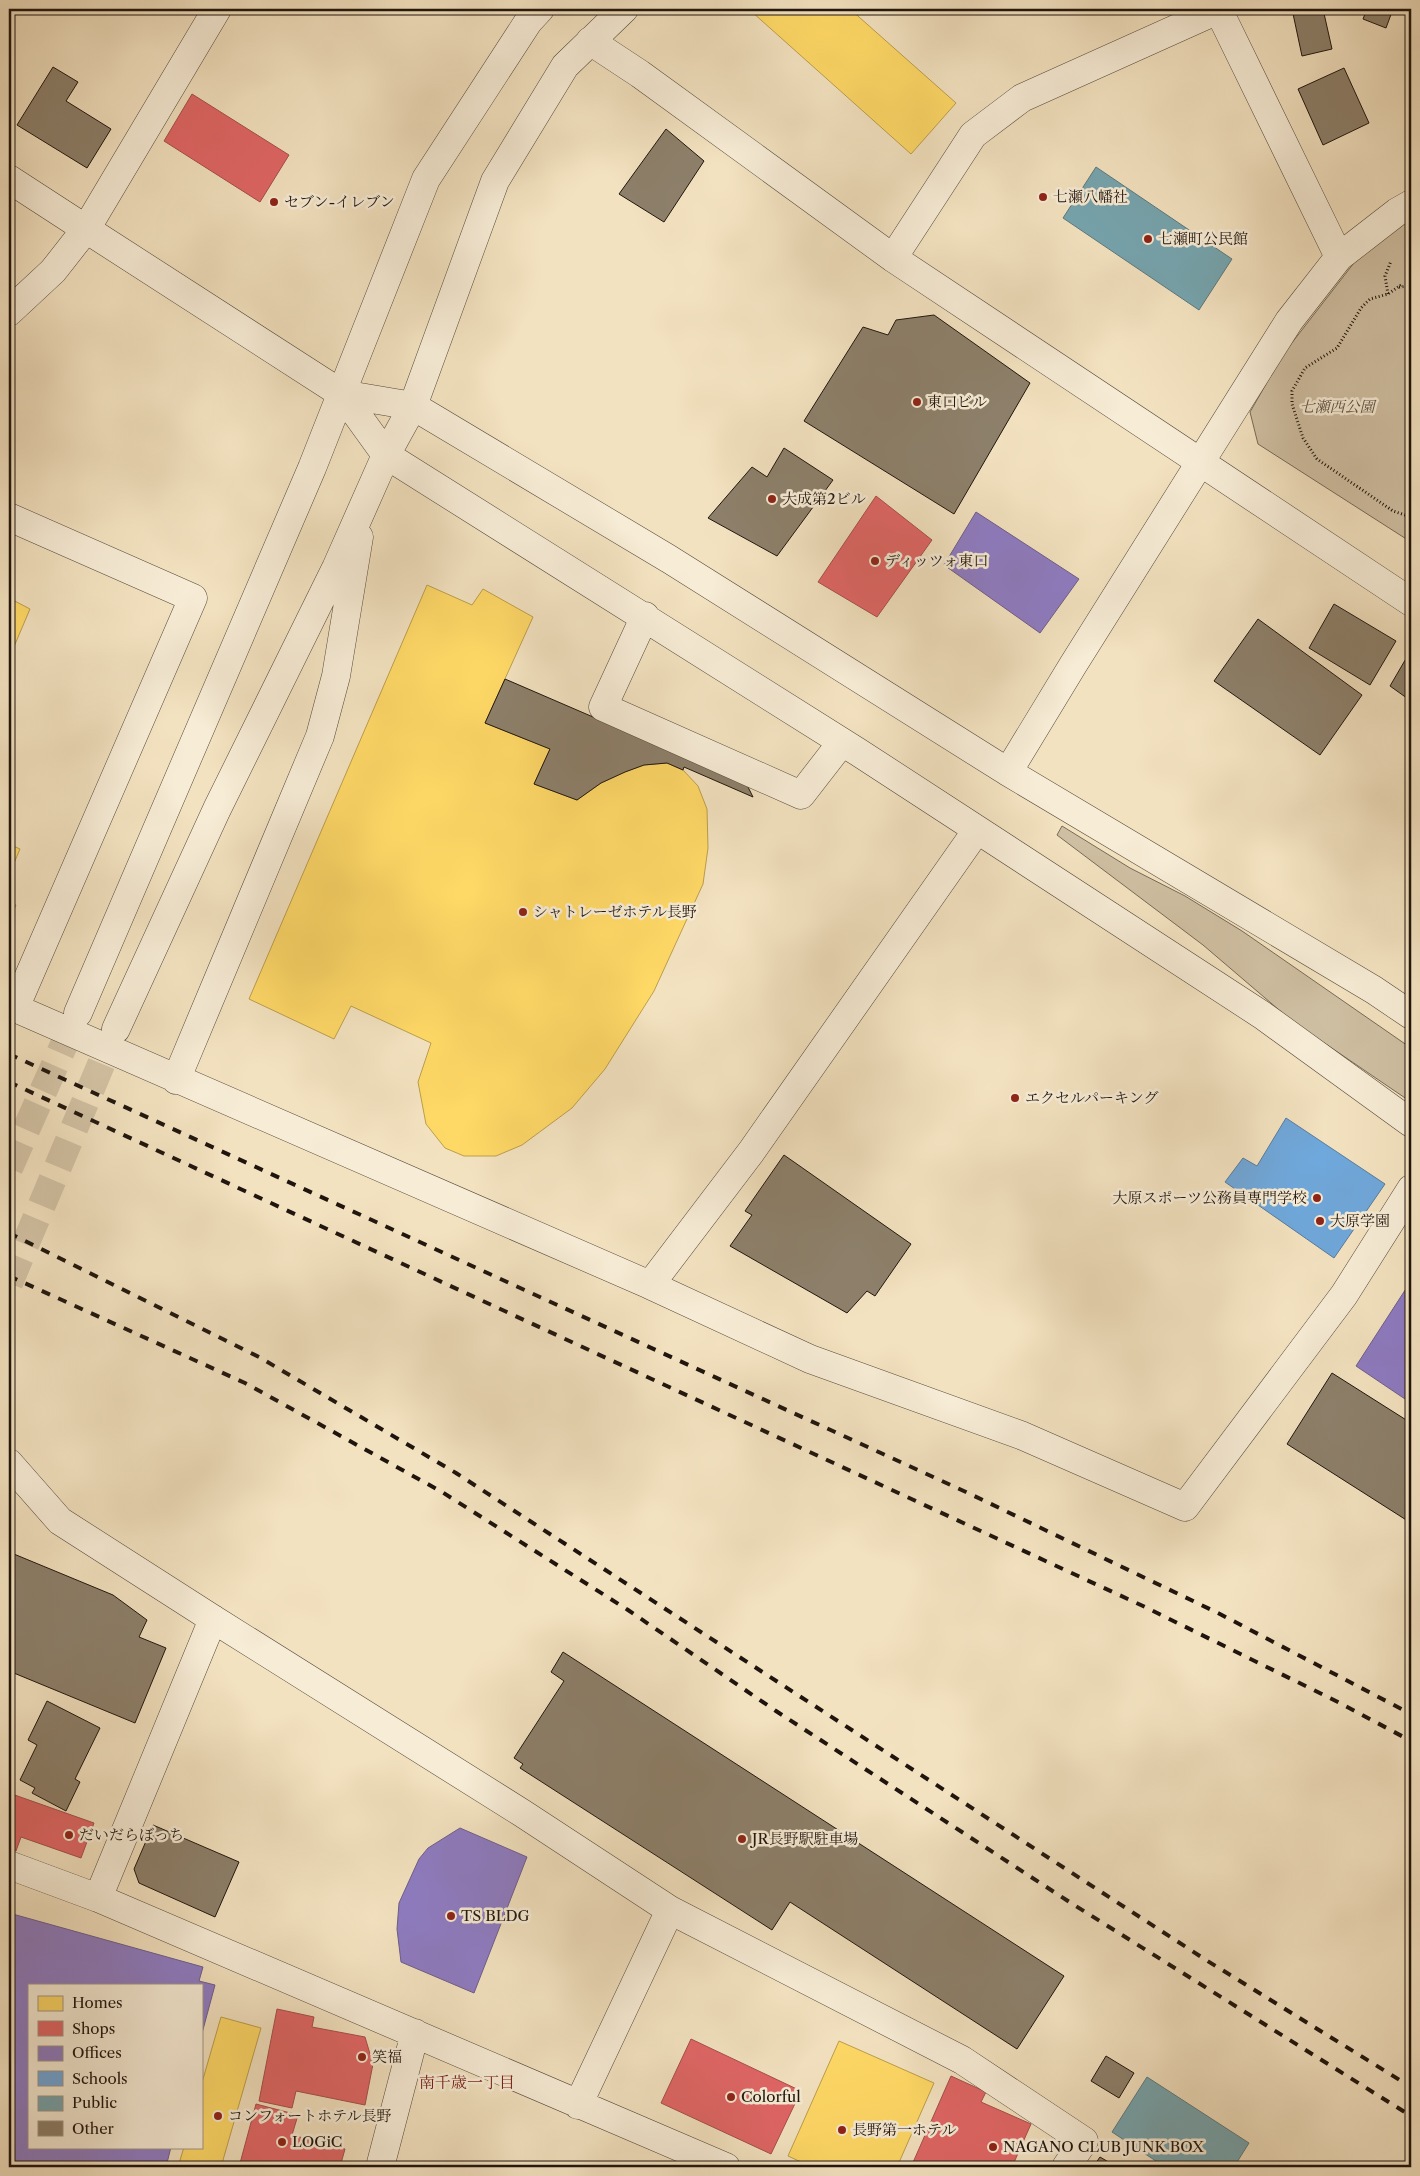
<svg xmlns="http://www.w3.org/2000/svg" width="1420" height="2176" viewBox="0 0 1420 2176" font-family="'Libre Caslon Text','Noto Serif JP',serif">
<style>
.green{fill:#cfbfa2;stroke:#776a58}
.homes{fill:#ffd966;stroke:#bc9e4c}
.shops{fill:#e06666;stroke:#a64e4c}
.offices{fill:#8e7cc3;stroke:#6d5d8d}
.schools{fill:#6fa8dc;stroke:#577c9e}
.public{fill:#76a5af;stroke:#5c7a7f}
.building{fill:#8d806b;stroke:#1f150e}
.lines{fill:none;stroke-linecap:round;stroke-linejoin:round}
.minor-tunnel{stroke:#d3c3a5;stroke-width:28;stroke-dasharray:28 14;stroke-linecap:butt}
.minor-casing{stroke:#54483a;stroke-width:29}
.path{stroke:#1f150e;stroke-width:3;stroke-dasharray:1 2.5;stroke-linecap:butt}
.minor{stroke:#f7ecd6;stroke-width:28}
.rail{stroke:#1f150e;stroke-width:4;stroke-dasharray:9 9;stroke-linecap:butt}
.poi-dot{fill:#8f2418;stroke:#f7ecd6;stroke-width:2}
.labels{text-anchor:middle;stroke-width:5;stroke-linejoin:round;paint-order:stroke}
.poi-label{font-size:15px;fill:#1f150e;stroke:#f7ecd6;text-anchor:start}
.park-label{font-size:15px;font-style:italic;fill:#5d5042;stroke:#f7ecd6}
.neighbourhood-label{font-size:16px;fill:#7a1f14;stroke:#f7ecd6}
</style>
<rect width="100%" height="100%" fill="#f3e2c0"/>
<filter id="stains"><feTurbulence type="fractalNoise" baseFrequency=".004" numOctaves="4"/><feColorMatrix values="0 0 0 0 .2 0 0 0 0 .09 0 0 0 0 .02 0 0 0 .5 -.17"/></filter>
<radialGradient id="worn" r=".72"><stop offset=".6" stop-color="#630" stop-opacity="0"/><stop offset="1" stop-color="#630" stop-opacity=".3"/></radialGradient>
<path class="green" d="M 1411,220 L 1411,542 L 1258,444 L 1250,412 L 1284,353 L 1371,241 Z
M 1062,826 L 1130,868 L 1185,896 L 1242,931 L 1411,1048 L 1411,1102 L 1292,1021 L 1203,945 L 1057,835 Z"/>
<path class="homes" d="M 755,9 L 850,9 L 956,103 L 911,154 L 752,12 Z
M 427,585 L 472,605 L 483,589 L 533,617 L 485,723 L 550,749 L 534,784 L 577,800 L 601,783 L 625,772 L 644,765 L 667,763 L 683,770 L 698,786 L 707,809 L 708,848 L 703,884 L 654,991 L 605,1069 L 572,1108 L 522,1145 L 496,1156 L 464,1156 L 445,1148 L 426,1124 L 418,1082 L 431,1043 L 351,1006 L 334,1039 L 249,999 Z
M 9,598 L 30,609 L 13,649 L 9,647 Z
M 9,844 L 20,849 L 9,875 Z
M 9,902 L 16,905 L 9,922 Z
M 221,2017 L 261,2028 L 221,2167 L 178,2167 L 184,2147 L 201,2147 L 201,2086 Z
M 839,2041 L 934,2083 L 897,2167 L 812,2167 L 788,2156 Z"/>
<path class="shops" d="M 192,94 L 289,155 L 260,202 L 164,141 Z
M 876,496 L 932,540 L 877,617 L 818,582 Z
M 9,1793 L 94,1823 L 81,1858 L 21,1837 L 16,1851 L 9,1848 Z
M 277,2009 L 314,2017 L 312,2027 L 365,2037 L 373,2064 L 365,2105 L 296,2091 L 292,2108 L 259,2101 Z
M 691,2039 L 801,2091 L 771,2154 L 661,2103 Z
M 951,2076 L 986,2092 L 981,2102 L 1031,2124 L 1012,2167 L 954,2167 L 945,2163 L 943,2167 L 911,2167 Z
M 256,2104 L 298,2115 L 292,2135 L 345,2149 L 340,2167 L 239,2167 Z"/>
<path class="offices" d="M 976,512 L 1079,579 L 1040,633 L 944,565 Z
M 1411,1281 L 1411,1403 L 1356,1366 Z
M 460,1828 L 527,1857 L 474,1993 L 401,1962 L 397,1929 L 399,1903 L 419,1859 L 428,1848 Z
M 9,1913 L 203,1967 L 199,1981 L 215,1985 L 201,2037 L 201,1985 L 29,1985 L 29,2147 L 171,2147 L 166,2167 L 18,2167 L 9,2165 Z"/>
<path class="schools" d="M 1286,1118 L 1385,1184 L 1334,1258 L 1225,1182 L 1243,1158 L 1257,1166 Z"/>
<path class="public" d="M 1096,167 L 1232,259 L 1199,310 L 1063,218 Z
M 1147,2077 L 1249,2143 L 1234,2167 L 1165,2167 L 1112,2132 Z"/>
<path class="building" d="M 1292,9 L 1323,9 L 1332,49 L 1302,56 Z
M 1367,9 L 1393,9 L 1386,28 L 1363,19 Z
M 53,67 L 78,82 L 66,101 L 111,129 L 87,168 L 17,125 Z
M 1344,68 L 1369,123 L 1323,145 L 1298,89 Z
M 666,129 L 704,161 L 664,222 L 619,194 Z
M 934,315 L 1030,383 L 954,514 L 804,421 L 863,327 L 888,335 L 896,320 Z
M 784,448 L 833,480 L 777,556 L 708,518 L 752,467 L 767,477 Z
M 1334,604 L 1396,641 L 1370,685 L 1309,648 Z
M 1258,619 L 1362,695 L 1320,755 L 1214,681 Z
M 1411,650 L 1411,701 L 1390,686 Z
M 505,679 L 746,783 L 753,797 L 684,767 L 683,770 L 667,763 L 644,765 L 625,772 L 601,783 L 577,800 L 534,784 L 550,749 L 485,723 Z
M 784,1155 L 911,1244 L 875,1296 L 867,1291 L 847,1313 L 730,1246 L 752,1215 L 745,1211 Z
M 1332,1373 L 1411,1423 L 1411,1523 L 1287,1444 Z
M 9,1552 L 113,1595 L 147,1620 L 139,1637 L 166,1648 L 135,1723 L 9,1671 Z
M 563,1652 L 1064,1976 L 1017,2049 L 790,1902 L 772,1930 L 520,1768 L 523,1764 L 514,1758 L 564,1681 L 551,1672 Z
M 47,1701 L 100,1728 L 75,1779 L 80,1782 L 66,1811 L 32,1793 L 35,1788 L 20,1780 L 37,1745 L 28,1740 Z
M 153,1825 L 239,1862 L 215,1917 L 139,1883 L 134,1869 Z
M 1106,2056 L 1134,2073 L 1119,2098 L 1091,2081 Z
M 1100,2157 L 1117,2167 L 1093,2167 Z"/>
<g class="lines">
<path class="minor-tunnel" d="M 9,1168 L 78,1013
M 9,1283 L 116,1029"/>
<g class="minor-casing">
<path id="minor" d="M 1218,9 L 1339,257
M 590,41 L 640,74 L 893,258 L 1411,602
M 9,179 L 86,229 L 217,9
M 893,258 L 973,135 L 1022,98 L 1220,9
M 9,312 L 53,271 L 86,229 L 342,394 L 386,455 L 858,752 L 1262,1015 L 1411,1123
M 342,394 L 413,406 L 669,559 L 1008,772 L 1374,990 L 1411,1015
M 9,517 L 193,598 L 15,1008 L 650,1285
M 645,616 L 603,707 L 801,795 L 842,742
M 1008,772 L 1073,665 L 1289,321 L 1339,257 L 1397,212 L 1411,204
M 977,830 L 751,1152 L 650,1285 L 810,1359 L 1023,1436 L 1185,1507 L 1344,1295 L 1411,1189
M 78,1013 L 312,468 L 426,179 L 528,22 L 540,9
M 116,1029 L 217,809 L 336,568 L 386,455 L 413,406 L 495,181 L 565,66 L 624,9
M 176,1080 L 320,736 L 336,676 L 359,537
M 9,1463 L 60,1521 L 213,1619 L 522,1813 L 670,1910 L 962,2060 L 1084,2141 L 1066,2167
M 9,1865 L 98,1898 L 726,2167
M 98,1898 L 213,1619
M 578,2105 L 670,1910
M 380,2167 L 415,2033"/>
</g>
<path class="path" d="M 1401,285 L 1388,294 L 1370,299 L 1361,308 L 1337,348 L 1305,368 L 1292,391 L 1292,404 L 1303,438 L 1317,459 L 1393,511 L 1411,517
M 1399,287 L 1411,286
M 1388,294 L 1385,276 L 1391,261"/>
<use href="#minor" class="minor"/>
<path class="rail" d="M 9,1054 L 966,1492 L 1218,1613 L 1411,1714
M 9,1082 L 1143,1606 L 1340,1703 L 1411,1741
M 9,1233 L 259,1357 L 456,1473 L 1206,1960 L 1411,2087
M 9,1276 L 245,1383 L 442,1492 L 628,1610 L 776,1711 L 1071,1903 L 1411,2116"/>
</g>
<g class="poi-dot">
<circle cx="1043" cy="197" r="5"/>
<circle cx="274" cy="202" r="5"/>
<circle cx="1148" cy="239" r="5"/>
<circle cx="917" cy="402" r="5"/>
<circle cx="772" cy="499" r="5"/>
<circle cx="875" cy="561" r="5"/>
<circle cx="523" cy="912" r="5"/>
<circle cx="1015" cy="1098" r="5"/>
<circle cx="1317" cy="1198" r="5"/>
<circle cx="1320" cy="1221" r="5"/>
<circle cx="69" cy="1835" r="5"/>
<circle cx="742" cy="1839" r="5"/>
<circle cx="451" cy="1916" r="5"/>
<circle cx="362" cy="2057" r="5"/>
<circle cx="731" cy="2097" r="5"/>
<circle cx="218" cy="2116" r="5"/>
<circle cx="842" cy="2130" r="5"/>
<circle cx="282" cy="2142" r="5"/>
<circle cx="993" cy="2147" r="5"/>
</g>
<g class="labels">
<g class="poi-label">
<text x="1053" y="202">七瀬八幡社</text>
<text x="284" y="207">セブン-イレブン</text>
<text x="1158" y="244">七瀬町公民館</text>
<text x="927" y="407">東口ビル</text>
<text x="782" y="504">大成第2ビル</text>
<text x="885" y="566">ディッツォ東口</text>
<text x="533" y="917">シャトレーゼホテル長野</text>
<text x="1025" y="1103">エクセルパーキング</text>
<text x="1307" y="1203" text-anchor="end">大原スポーツ公務員専門学校</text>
<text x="1330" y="1226">大原学園</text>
<text x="79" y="1840">だいだらぼっち</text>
<text x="752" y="1844">JR長野駅駐車場</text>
<text x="461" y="1921">TS BLDG</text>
<text x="372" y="2062">笑福</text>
<text x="741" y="2102">Colorful</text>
<text x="228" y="2121">コンフォートホテル長野</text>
<text x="852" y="2135">長野第一ホテル</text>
<text x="292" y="2147">LOGiC</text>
<text x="1003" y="2152">NAGANO CLUB JUNK BOX</text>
</g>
<g class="park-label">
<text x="1337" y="412">七瀬西公園</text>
</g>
<g class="neighbourhood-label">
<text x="467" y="2088">南千歳一丁目</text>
</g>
</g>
<rect width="1420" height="2176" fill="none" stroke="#f3e2c0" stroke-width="30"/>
<rect x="10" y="10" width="1400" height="2156" fill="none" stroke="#1f150e" stroke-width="2.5"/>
<rect x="15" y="15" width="1390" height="2146" fill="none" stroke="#1f150e"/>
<rect x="28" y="1984" width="175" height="165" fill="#f7ecd6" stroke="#a19686"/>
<rect x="38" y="1996" width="25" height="15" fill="#ffd966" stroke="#a19686"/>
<text x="72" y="2008" font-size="15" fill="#1f150e">Homes</text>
<rect x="38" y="2021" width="25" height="15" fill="#e06666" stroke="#a19686"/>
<text x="72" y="2034" font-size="15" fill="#1f150e">Shops</text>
<rect x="38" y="2046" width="25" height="15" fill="#8e7cc3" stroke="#a19686"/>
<text x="72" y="2058" font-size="15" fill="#1f150e">Offices</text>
<rect x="38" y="2071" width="25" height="15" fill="#6fa8dc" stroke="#a19686"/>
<text x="72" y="2084" font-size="15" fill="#1f150e">Schools</text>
<rect x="38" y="2096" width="25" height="15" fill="#76a5af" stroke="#a19686"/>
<text x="72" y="2108" font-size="15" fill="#1f150e">Public</text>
<rect x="38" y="2121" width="25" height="15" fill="#8d806b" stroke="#a19686"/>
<text x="72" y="2134" font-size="15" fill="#1f150e">Other</text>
<rect width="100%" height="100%" filter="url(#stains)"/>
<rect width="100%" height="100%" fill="url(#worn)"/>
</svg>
